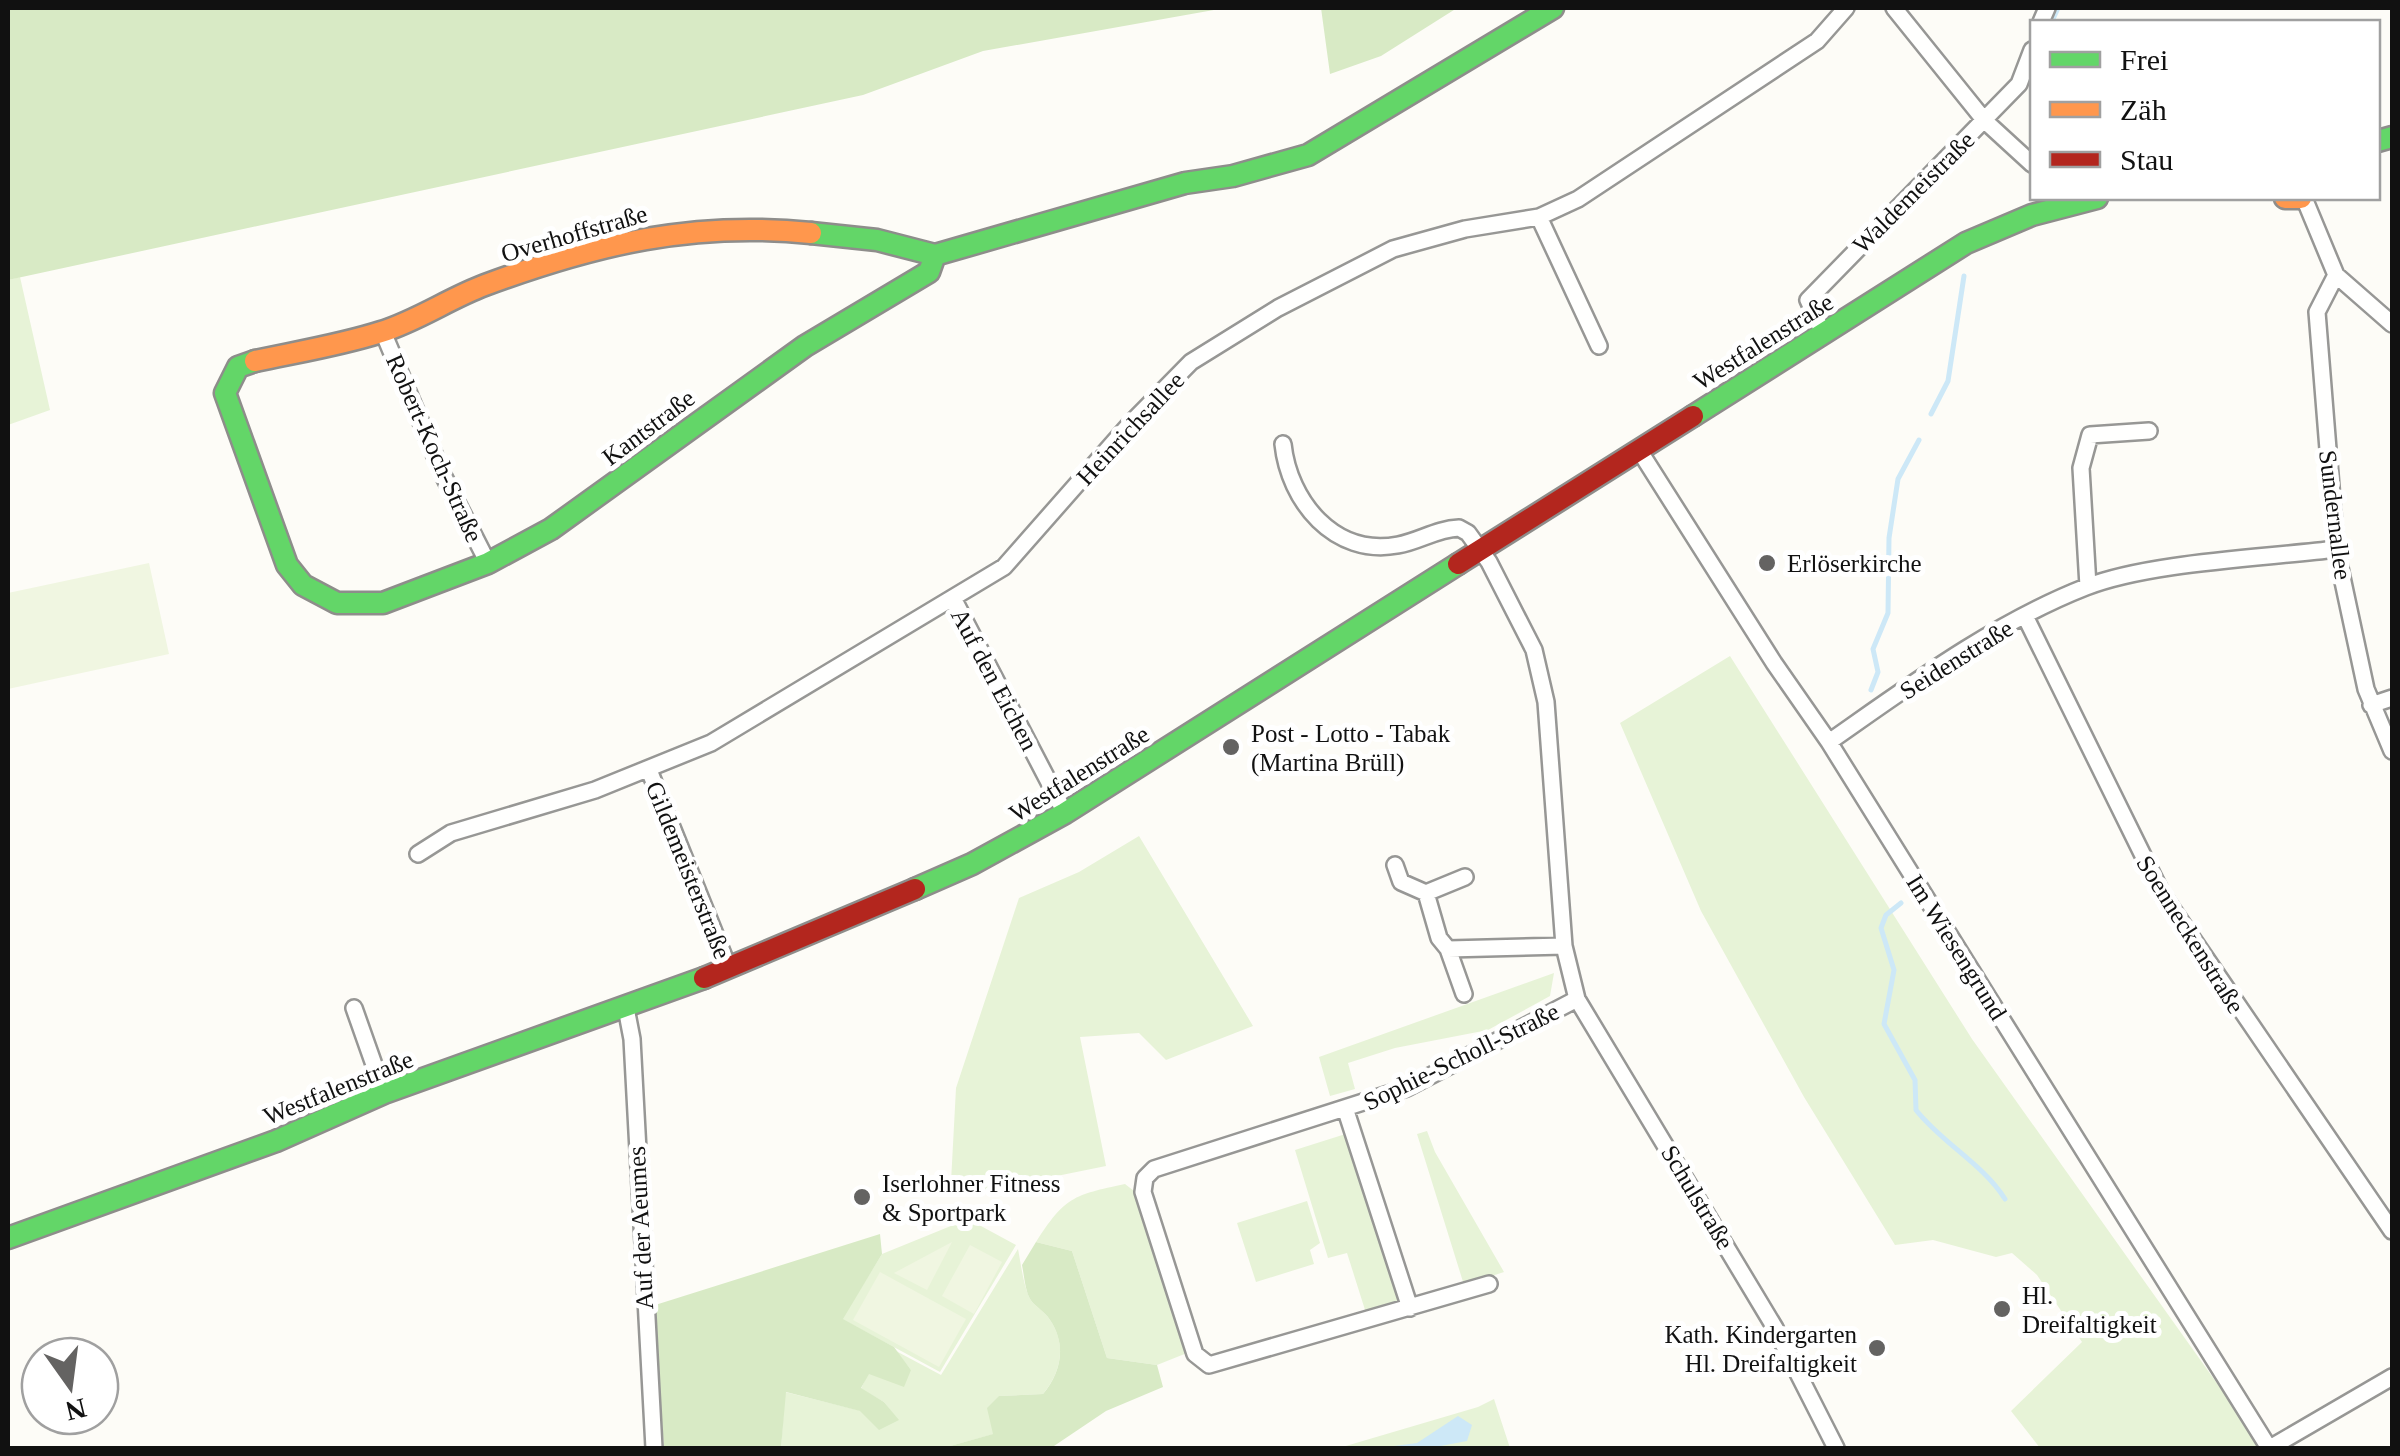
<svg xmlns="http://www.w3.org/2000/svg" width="2400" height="1456" viewBox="0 0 2400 1456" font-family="Georgia,serif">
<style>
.green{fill:#e7f3d7}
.forest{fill:#d8eac5}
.pitch{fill:#f0f6e1}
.water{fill:#cde8f7}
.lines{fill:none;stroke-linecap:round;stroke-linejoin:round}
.stream{stroke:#cde8f7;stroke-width:5}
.street-casing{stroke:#979795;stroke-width:20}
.fast-casing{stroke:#8e8d8b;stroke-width:25}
.slow-casing{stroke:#8e8d8b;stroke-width:25}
.jam-casing{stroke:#8e8d8b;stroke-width:25}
.street{stroke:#fffffe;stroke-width:15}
.fast{stroke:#63d668;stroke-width:20}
.slow{stroke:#ff974d;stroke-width:20}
.jam{stroke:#b3261e;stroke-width:20}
.poi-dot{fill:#646362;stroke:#fff;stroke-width:4}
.labels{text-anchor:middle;stroke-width:10;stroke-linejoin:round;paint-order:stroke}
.street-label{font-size:25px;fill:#111;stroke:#fff}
.poi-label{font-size:25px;fill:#111;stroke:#fff;text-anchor:start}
</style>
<rect width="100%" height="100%" fill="#fdfcf7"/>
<path class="green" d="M 20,277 L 50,410 L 8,425 L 8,280 Z
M 1730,656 L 1972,1039 L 2263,1448 L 2040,1448 L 2011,1411 L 2082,1342 L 2037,1275 L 2012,1253 L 1996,1257 L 1933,1240 L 1895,1245 L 1804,1097 L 1701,911 L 1620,723 Z
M 1139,836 L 1253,1026 L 1166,1060 L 1139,1033 L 1080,1037 L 1106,1166 L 973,1193 L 951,1182 L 956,1088 L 1019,898 L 1079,872 Z
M 1554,973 L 1550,996 L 1488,1030 L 1395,1048 L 1348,1063 L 1355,1089 L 1330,1096 L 1319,1057 Z
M 1355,1131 L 1406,1303 L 1366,1313 L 1347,1253 L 1328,1258 L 1295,1150 Z
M 1427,1131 L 1435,1152 L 1504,1272 L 1464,1285 L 1417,1134 Z
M 1125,1184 L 1134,1191 L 1187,1353 L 1157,1365 L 1107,1358 L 1072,1251 L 1036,1242 C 1065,1197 1073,1195 1125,1184 Z
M 1307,1201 L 1320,1243 L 1310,1250 L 1314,1264 L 1256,1282 L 1237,1223 Z
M 968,1219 L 1016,1245 L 940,1372 L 842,1319 L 882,1254 Z
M 1018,1249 C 1021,1264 1023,1283 1029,1297 C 1033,1306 1045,1311 1050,1320 C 1067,1345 1061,1372 1043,1394 L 999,1396 L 994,1434 L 943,1448 L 781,1448 L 785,1392 L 898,1420 L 884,1402 L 861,1389 L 868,1373 L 911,1370 L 896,1351 L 941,1375 Z
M 1494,1399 L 1510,1448 L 1339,1448 L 1478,1407 Z"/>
<path class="forest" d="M 8,8 L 1225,8 L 983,51 L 863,95 L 8,280 Z
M 1321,8 L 1457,8 L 1381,56 L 1330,74 Z
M 880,1234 L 882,1254 L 843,1319 L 894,1347 L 911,1370 L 904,1387 L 869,1374 L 861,1388 L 884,1402 L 899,1420 L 879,1430 L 860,1411 L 786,1392 L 781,1448 L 664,1446 L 652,1306 Z
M 1036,1242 L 1072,1251 L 1107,1358 L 1157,1365 L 1163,1387 L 1106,1411 L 1051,1448 L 943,1448 L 993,1434 L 987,1408 L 999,1396 L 1043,1394 C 1061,1373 1067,1345 1050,1320 C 1045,1311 1033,1306 1029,1297 C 1025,1288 1024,1275 1022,1265 Z"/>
<path class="pitch" d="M 149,563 L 169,654 L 8,689 L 8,593 Z
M 952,1242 L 927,1290 L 894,1273 Z
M 970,1245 L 1002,1262 L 974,1314 L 942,1296 Z
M 880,1272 L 966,1319 L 939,1367 L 853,1320 Z"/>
<path class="water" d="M 1458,1416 L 1472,1425 L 1467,1441 L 1430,1448 L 1379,1448 L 1417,1443 Z"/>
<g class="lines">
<path class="stream" d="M 2053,19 L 2058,8
M 1931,414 L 1948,381 L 1964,276
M 1871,690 L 1878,672 L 1873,649 L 1888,613 L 1889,538 L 1898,479 L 1919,440
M 1901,903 L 1886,915 L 1881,928 L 1894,970 L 1884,1024 L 1915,1080 L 1916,1110 C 1942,1143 1983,1164 2005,1199"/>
<g class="street-casing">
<path id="street" d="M 1894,8 L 1985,121 L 2032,164
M 2041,22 L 2047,8
M 2304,198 L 2336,275 L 2392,324
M 1539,217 L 1599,346
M 2336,275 L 2317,312 L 2336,549 L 2366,689 L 2392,751
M 383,332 L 443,475 L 488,563
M 1823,333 L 1808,300 L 2019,84 L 2032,50
M 1283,444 C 1289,501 1334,557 1398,545 C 1420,541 1436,529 1459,528 L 1468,533 L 1489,562 L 1534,650 L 1546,702 L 1564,946 L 1577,999 L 1775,1328 L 1836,1448
M 1639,450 L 1774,663 L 1829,742 L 2269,1448
M 2088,586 L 2081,468 L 2090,435 L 2149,431
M 953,598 L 1065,813
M 2025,616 L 2162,894 L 2392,1231
M 2371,705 L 2392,698
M 1829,742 C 1909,686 1994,623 2086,587 C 2150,562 2265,558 2336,549
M 649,770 L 729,969
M 418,854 L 451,833 L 595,790 L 711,743 L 1004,567 L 1129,425 L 1191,362 L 1278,308 L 1393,249 L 1465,229 L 1539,217 L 1578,199 L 1817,41 L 1846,8
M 1395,865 L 1401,882 L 1426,893
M 1465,877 L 1426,893 L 1439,938 L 1448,949 L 1564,946
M 1448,949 L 1464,994
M 354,1008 L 384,1093
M 626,1008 L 632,1039 L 654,1448
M 1346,1111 L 1410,1308
M 1489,1284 L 1209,1365 L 1195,1354 L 1143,1192 L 1145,1178 L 1154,1169 L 1407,1088 L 1577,999
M 2270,1448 L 2392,1377"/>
</g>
<g class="fast-casing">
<path id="fast" d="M 2378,141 L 2392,137
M 811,233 L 877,240 L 935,255 L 1185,183 L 1233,176 L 1308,155 L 1553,8
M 255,361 L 238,367 L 225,393 L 287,565 L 303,585 L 337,603 L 383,603 L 488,563 L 551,529 L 805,346 L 929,272 L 935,255
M 1693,416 L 1966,243 L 2032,215 L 2097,198
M 915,889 L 972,864 L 1065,813 L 1458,564
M 8,1238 L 276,1141 L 384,1093 L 704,978"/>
</g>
<g class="slow-casing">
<path id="slow" d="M 2285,198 L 2301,198
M 255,361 C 297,352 341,345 381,332 C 417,321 450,298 485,285 C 596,244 693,221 811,233"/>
</g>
<g class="jam-casing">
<path id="jam" d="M 1458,564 L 1693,416
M 704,978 L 915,889"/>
</g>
<use href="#street" class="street"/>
<use href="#fast" class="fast"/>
<use href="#slow" class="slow"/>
<use href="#jam" class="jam"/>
</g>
<g class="poi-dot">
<circle cx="1767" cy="563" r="10"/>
<circle cx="1231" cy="747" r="10"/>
<circle cx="862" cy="1197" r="10"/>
<circle cx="2002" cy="1309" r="10"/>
<circle cx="1877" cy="1348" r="10"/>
</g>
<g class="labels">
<g class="street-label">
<text transform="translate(1913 192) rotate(-45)" y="9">Waldemeistraße</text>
<text transform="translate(574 233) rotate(-16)" y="9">Overhoffstraße</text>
<text transform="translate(1763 341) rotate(-32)" y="9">Westfalenstraße</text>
<text transform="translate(648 427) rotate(-37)" y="9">Kantstraße</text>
<text transform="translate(1130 428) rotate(-47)" y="9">Heinrichsallee</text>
<text transform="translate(435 448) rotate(66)" y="9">Robert-Koch-Straße</text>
<text transform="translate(2336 515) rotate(83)" y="9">Sundernallee</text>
<text transform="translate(1956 659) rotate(-32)" y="9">Seidenstraße</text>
<text transform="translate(995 679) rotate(62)" y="9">Auf den Eichen</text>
<text transform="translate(1079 773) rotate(-32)" y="9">Westfalenstraße</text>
<text transform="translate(689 870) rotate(68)" y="9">Gildemeisterstraße</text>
<text transform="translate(2191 934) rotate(58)" y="9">Soenneckenstraße</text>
<text transform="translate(1957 947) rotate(58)" y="9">Im Wiesengrund</text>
<text transform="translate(1461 1056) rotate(-26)" y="9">Sophie-Scholl-Straße</text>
<text transform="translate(338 1087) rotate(-22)" y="9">Westfalenstraße</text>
<text transform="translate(1698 1197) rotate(59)" y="9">Schulstraße</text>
<text transform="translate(640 1228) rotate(-93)" y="9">Auf der Aeumes</text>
</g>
<g class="poi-label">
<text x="1787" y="572">Erlöserkirche</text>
<text x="1251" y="742">Post - Lotto - Tabak<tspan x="1251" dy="29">(Martina Brüll)</tspan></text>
<text x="882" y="1192">Iserlohner Fitness<tspan x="882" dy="29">&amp; Sportpark</tspan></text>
<text x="2022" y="1304">Hl.<tspan x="2022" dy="29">Dreifaltigkeit</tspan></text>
<text x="1857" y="1343" text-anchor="end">Kath. Kindergarten<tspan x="1857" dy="29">Hl. Dreifaltigkeit</tspan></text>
</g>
</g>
<rect width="2400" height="1456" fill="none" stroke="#111111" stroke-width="20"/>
<rect x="2030" y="20" width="350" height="180" fill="#ffffff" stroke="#a0a0a0" stroke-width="2.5"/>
<rect x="2050" y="52" width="50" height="15" fill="#63d668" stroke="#a0a0a0" stroke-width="2.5"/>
<text x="2120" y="70" font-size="30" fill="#111111">Frei</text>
<rect x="2050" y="102" width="50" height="15" fill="#ff974d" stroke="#a0a0a0" stroke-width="2.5"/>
<text x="2120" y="120" font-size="30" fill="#111111">Zäh</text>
<rect x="2050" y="152" width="50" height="15" fill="#b3261e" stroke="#a0a0a0" stroke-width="2.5"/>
<text x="2120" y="170" font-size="30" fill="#111111">Stau</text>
<g transform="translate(70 1386) rotate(166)"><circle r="48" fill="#ffffff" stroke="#a0a0a0" stroke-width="2.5"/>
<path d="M0-8L18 38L0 25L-18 38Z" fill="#646362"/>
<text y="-15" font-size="28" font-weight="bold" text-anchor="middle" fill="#111111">N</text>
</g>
</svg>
